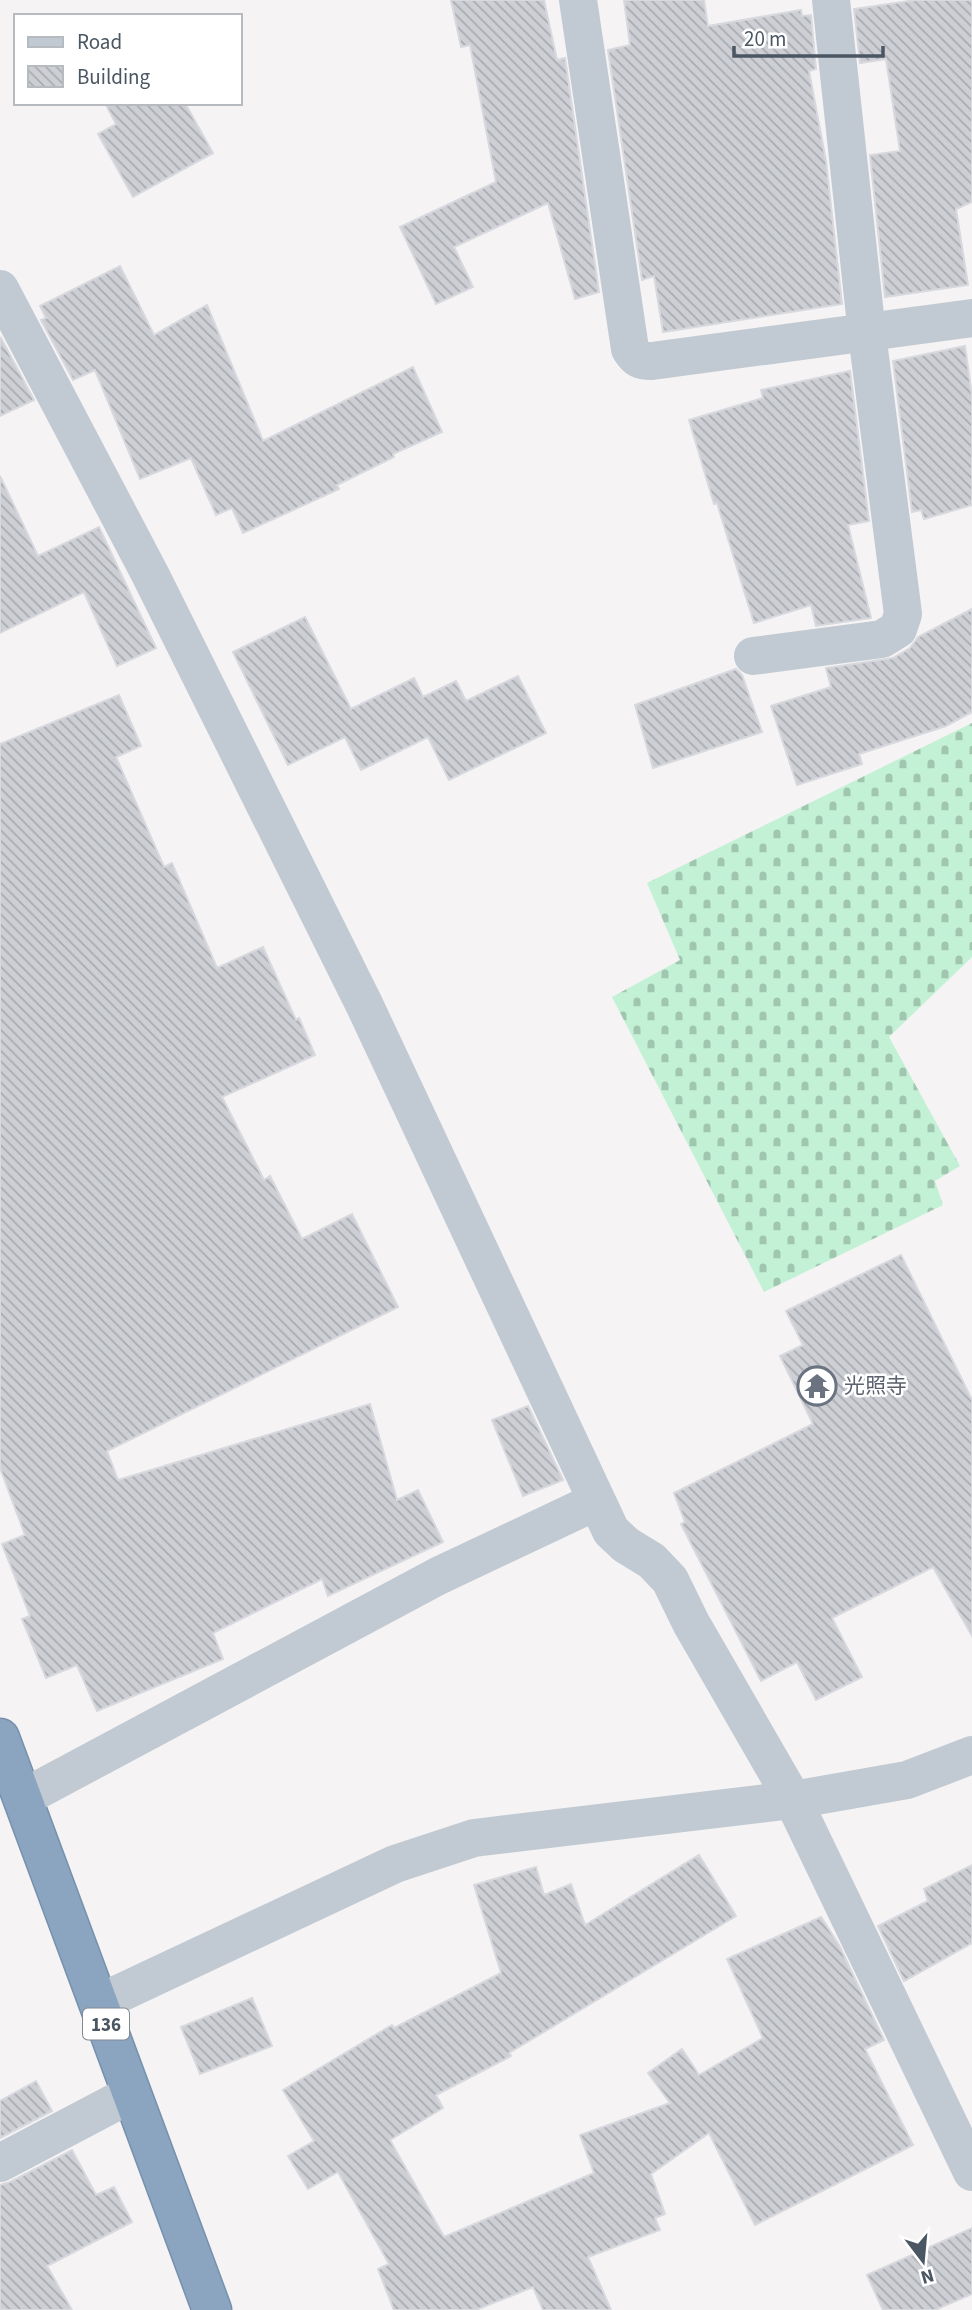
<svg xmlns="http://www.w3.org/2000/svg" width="972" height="2310" viewBox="0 0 972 2310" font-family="'Source Sans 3','Noto Sans JP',sans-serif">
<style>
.cemetery{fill:url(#cemetery-stones)}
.building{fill:url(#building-back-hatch);stroke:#d7d9de;stroke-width:2}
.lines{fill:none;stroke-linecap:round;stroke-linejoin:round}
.highway-casing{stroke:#7690ad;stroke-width:41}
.minor{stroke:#c1cad2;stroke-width:38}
.highway{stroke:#8ba5c1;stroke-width:38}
.labels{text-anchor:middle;stroke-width:5;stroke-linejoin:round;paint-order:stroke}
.shield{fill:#fff;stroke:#808990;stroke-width:2}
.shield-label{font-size:19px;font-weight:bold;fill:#4a5661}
.worship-label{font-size:21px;fill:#5b616d;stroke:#fff;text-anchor:start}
</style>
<defs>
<pattern id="cemetery-stones" width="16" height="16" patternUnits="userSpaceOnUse" patternTransform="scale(1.75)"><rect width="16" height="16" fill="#c3f1d5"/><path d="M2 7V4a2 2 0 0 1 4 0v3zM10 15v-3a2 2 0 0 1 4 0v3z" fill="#a0c6b0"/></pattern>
<pattern id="building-back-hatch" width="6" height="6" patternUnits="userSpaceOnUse" patternTransform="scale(1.75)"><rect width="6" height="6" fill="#cdcfd5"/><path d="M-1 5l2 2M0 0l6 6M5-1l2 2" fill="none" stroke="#a8abb0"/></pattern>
</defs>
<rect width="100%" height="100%" fill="#f5f3f3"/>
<path class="cemetery" d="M 972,723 L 972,957 L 889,1037 L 960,1166 L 935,1181 L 943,1205 L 764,1292 L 612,997 L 680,960 L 647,883 Z"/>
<path class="building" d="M 451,0 L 544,0 L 557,60 L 565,58 L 599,292 L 575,299 L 548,203 L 454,247 L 473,287 L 436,304 L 400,227 L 496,182 L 470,45 L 461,47 Z
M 624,0 L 704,0 L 708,26 L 801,10 L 802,16 L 811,15 L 816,69 L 809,71 L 826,161 L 842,304 L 663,332 L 654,276 L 642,280 L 608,50 L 630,45 Z
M 916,0 L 972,0 L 972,202 L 956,209 L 968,285 L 885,297 L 870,155 L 900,151 L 886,59 L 860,63 L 854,9 Z
M 105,103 L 185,103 L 213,153 L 133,197 L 98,134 L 116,124 Z
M 120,266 L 154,335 L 207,305 L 263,441 L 413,367 L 442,432 L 393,454 L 394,457 L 337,485 L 339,489 L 243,533 L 232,508 L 216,515 L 191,458 L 140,479 L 95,370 L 73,380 L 41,320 L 46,318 L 40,306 Z
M 1,338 L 34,400 L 0,416 L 0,339 Z
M 965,346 L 972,396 L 972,505 L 924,519 L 921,510 L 912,512 L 893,361 Z
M 850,371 L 869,521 L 848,525 L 871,618 L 816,626 L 811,605 L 754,623 L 717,503 L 714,504 L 689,420 L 763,398 L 761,390 Z
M 0,476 L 38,556 L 99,527 L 156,648 L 117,666 L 84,592 L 0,633 Z
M 972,609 L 972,712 L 946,726 L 859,754 L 862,764 L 797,785 L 771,706 L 831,687 L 826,668 L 893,658 L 910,648 L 918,637 Z
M 305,617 L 351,709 L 414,678 L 423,697 L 456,681 L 466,701 L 518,676 L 546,733 L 449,780 L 428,737 L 361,770 L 345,737 L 288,765 L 233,652 Z
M 736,669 L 742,675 L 762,732 L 653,768 L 635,705 Z
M 119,695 L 141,746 L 116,757 L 164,867 L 172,863 L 217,968 L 263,947 L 296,1020 L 299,1018 L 315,1055 L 222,1097 L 264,1180 L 270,1176 L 302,1239 L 352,1214 L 398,1307 L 107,1451 L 118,1480 L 370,1404 L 397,1500 L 418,1490 L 443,1542 L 328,1596 L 322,1579 L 213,1633 L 223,1659 L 97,1711 L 77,1665 L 46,1678 L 22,1619 L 30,1616 L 2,1544 L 25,1535 L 0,1468 L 0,744 Z
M 901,1255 L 972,1400 L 972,1636 L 933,1567 L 832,1618 L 862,1677 L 816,1700 L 797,1662 L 761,1681 L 681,1524 L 685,1522 L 674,1493 L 813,1424 L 780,1356 L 803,1345 L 786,1311 Z
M 528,1406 L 563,1480 L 523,1496 L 492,1420 Z
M 699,1855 L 736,1916 L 509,2053 L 511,2056 L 436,2095 L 443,2108 L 390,2140 L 444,2237 L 594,2173 L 580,2135 L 670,2103 L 648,2073 L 682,2049 L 699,2075 L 763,2038 L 727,1959 L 821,1917 L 839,1945 L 884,2040 L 865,2049 L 913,2145 L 755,2225 L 709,2133 L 651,2174 L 665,2214 L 655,2218 L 660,2230 L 588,2257 L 611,2310 L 543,2310 L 533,2287 L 476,2310 L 394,2310 L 378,2269 L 389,2264 L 338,2172 L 308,2189 L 288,2156 L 314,2141 L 283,2090 L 392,2025 L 394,2028 L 501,1973 L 474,1885 L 536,1867 L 544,1895 L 571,1884 L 585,1925 Z
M 972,1865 L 972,1943 L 904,1981 L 878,1926 L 928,1901 L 924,1889 Z
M 252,1998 L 272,2046 L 200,2074 L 181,2027 Z
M 36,2081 L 52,2111 L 0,2138 L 0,2101 Z
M 72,2150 L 96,2195 L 114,2187 L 132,2222 L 47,2266 L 72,2310 L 0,2310 L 0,2185 L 10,2182 Z
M 972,2228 L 972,2294 L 935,2310 L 883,2310 L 867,2275 Z"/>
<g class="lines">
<g class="highway-casing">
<path id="highway" d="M 0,1738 L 212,2310"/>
</g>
<path class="minor" d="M 578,0 L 630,349 C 636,359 640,361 652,361 L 972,318
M 0,289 L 150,574 L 364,1004 L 611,1531 L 626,1545 L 652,1561 L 670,1580 L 691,1623 L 793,1800 L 972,2172
M 753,656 L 882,639 L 898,629 L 903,614 L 867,334 L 831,0
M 23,1798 L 438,1576 L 597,1501
M 99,2003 L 395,1864 L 474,1838 L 793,1800 L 907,1780 L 972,1755
M 0,2163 L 131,2094"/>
<use href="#highway" class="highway"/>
</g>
<defs>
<g id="temple-ring" transform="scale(2.0125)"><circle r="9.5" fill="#fff" stroke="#6b7280" stroke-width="1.5"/><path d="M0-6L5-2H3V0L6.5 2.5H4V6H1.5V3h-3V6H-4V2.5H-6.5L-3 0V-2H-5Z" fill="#6b7280"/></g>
</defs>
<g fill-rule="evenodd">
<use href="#temple-ring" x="817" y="1386"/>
</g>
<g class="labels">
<rect class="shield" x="83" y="2008.5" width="46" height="31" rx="5"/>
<g class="shield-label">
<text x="106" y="2031">136</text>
</g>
<g class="worship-label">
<text x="844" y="1393">光照寺</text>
</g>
</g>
<rect x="14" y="14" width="228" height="91" fill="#ffffff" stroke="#b7bbc0" stroke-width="2"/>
<rect x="28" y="37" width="35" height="10" fill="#c1cad2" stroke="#b7bbc0" stroke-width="2"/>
<text x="77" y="49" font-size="21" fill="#4a5661">Road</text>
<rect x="28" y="66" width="35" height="21" fill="url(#building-back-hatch)" stroke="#b7bbc0" stroke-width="2"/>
<text x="77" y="84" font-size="21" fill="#4a5661">Building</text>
<g transform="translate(923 2261) rotate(164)" stroke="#ffffff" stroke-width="5" paint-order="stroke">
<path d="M0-5L12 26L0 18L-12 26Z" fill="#4a5661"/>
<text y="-10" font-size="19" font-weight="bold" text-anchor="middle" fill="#4a5661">N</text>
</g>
<path d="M734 46v10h149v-10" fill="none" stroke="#4a5661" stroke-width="3.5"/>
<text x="744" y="46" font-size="21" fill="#4a5661" stroke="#ffffff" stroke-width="5" paint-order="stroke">20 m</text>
</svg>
